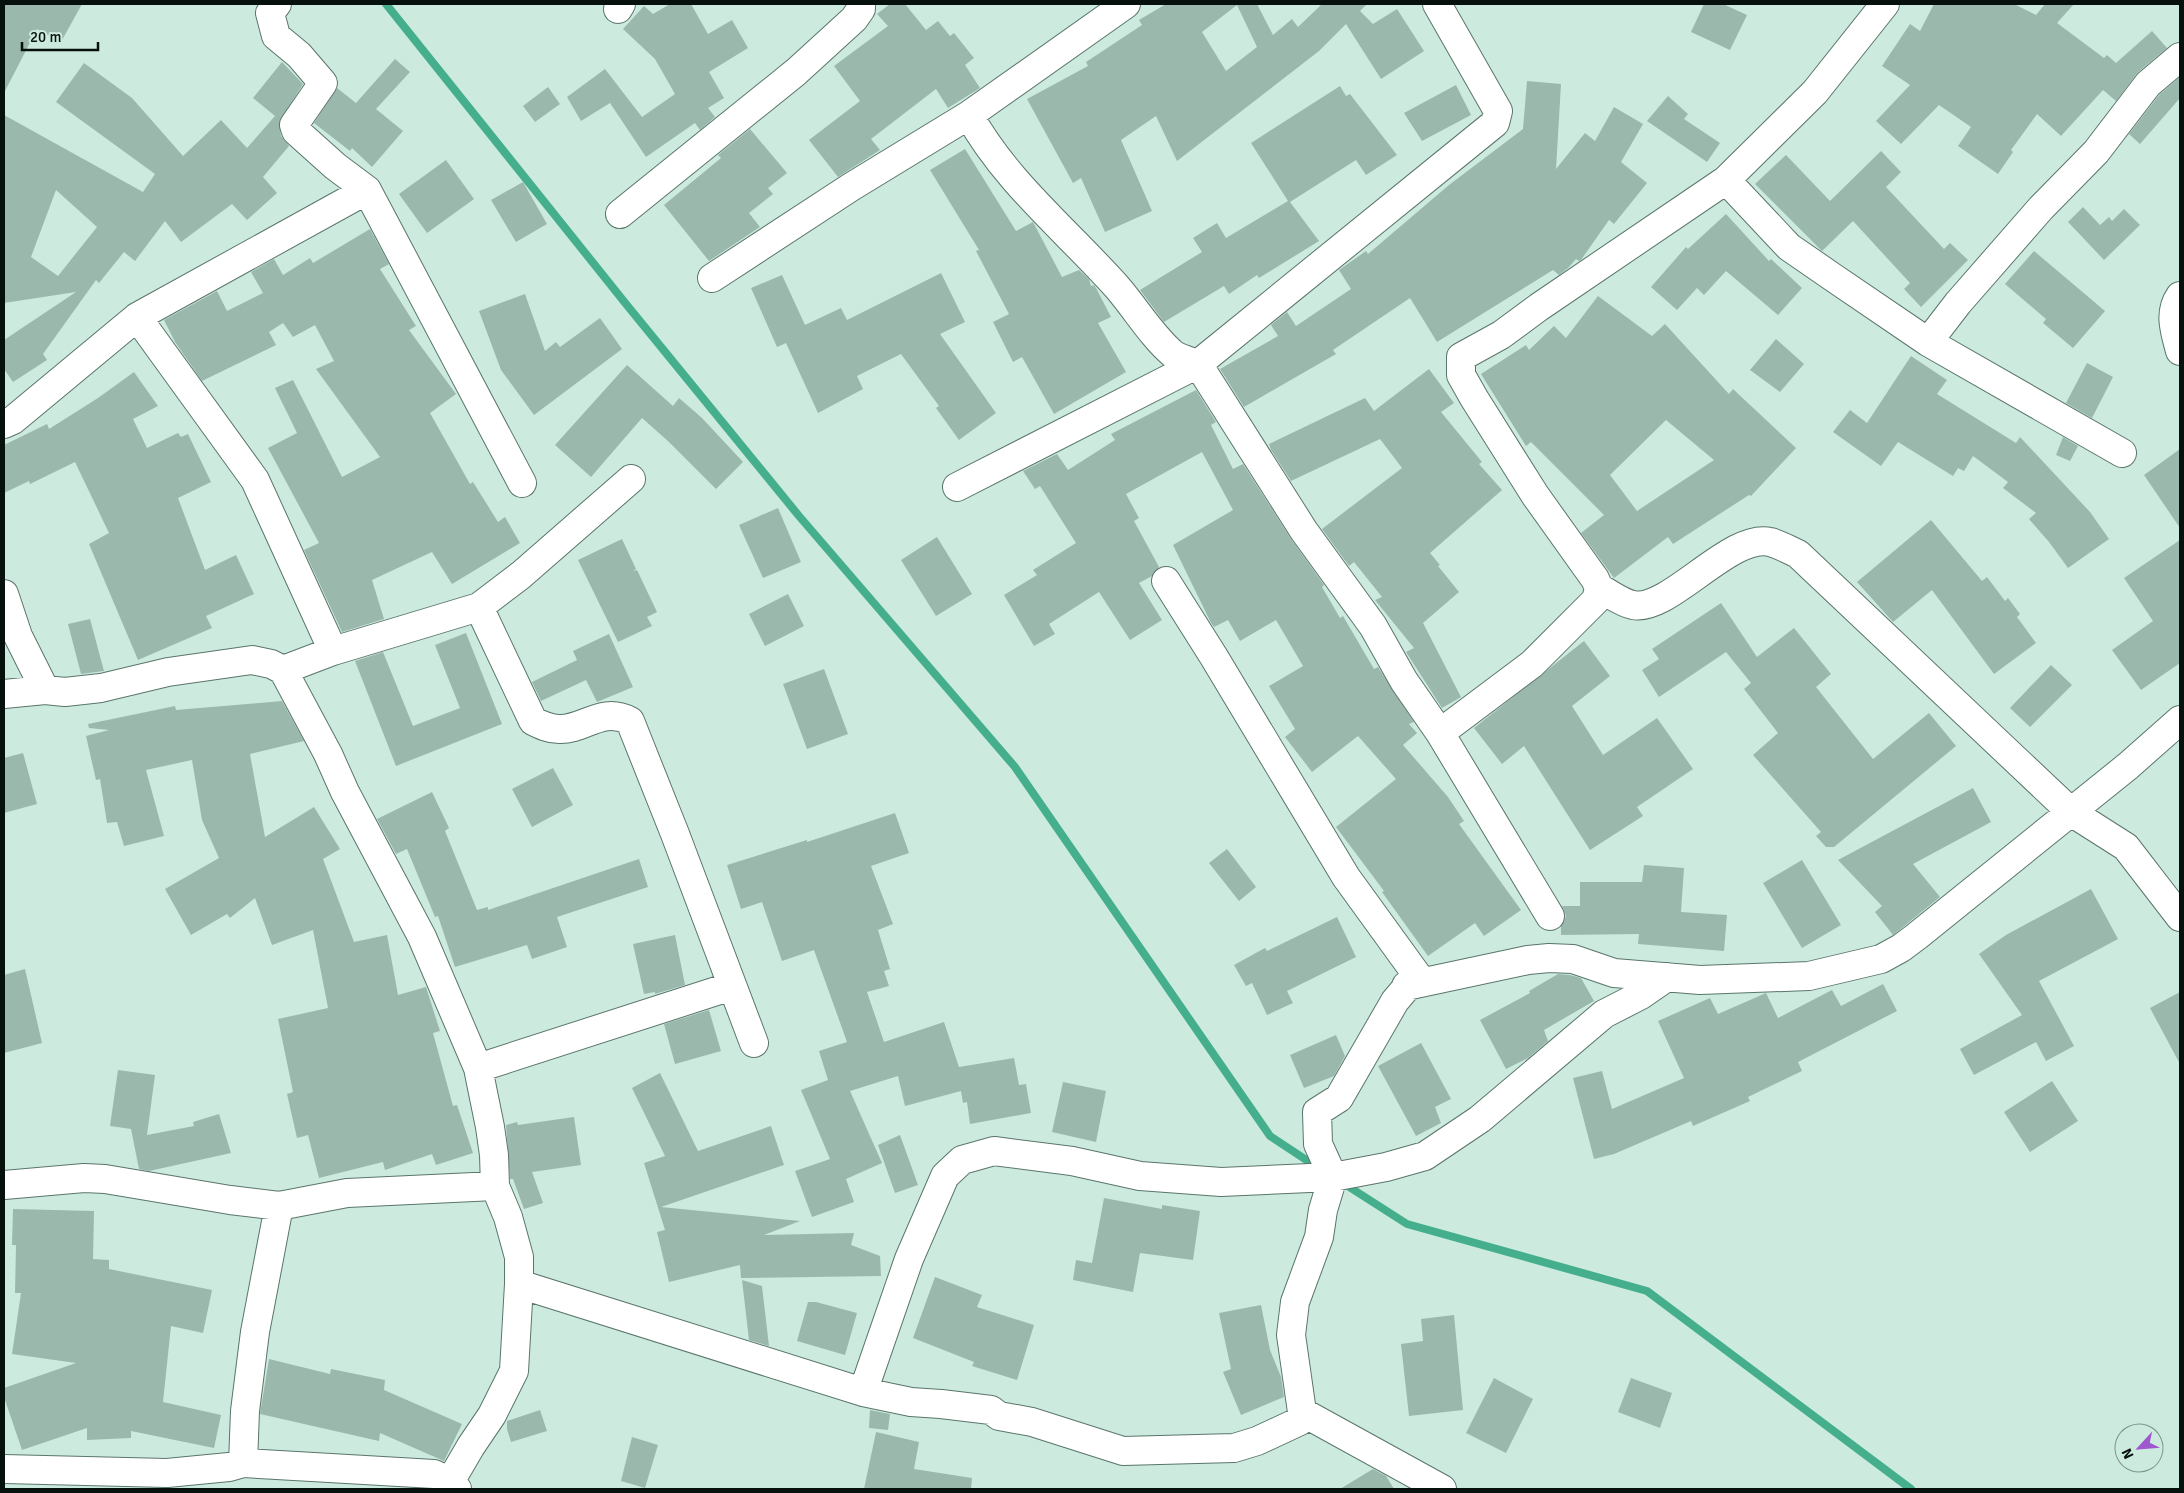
<svg xmlns="http://www.w3.org/2000/svg" width="2184" height="1493" viewBox="0 0 2184 1493" font-family="Signika,sans-serif">
<style>
.lines{fill:none;stroke-linecap:round;stroke-linejoin:round}
.stream{stroke:#45af8d;stroke-width:8}
.building{fill:#9bb8ac;fill-rule:evenodd}
.minor-casing{stroke:#5a756b;stroke-width:30}
.minor{stroke:#fff;stroke-width:28}
</style>
<rect width="100%" height="100%" fill="#ccebde"/>
<g class="lines">
<path class="stream" d="M 386,4 L 626,304 L 799,516 L 1015,767 L 1270,1136 L 1320,1169
M 1343,1183 L 1407,1224 L 1647,1291 L 1911,1489"/>
</g>
<path class="building" d="M 4,4 L 82,4 L 61,42 L 37,29 L 4,93 Z
M 670,4 L 691,4 L 708,34 L 732,20 L 748,48 L 709,72 L 724,98 L 708,108 L 715,117 L 700,130 L 695,123 L 646,157 L 610,103 L 581,121 L 567,97 L 605,69 L 642,117 L 675,94 L 655,59 L 623,29 L 644,6 L 653,14 Z
M 890,4 L 905,4 L 926,30 L 938,21 L 950,36 L 954,33 L 974,58 L 965,65 L 980,88 L 948,108 L 936,89 L 871,139 L 880,150 L 838,177 L 809,140 L 860,101 L 834,66 L 888,26 L 877,14 Z
M 1166,4 L 1257,4 L 1273,35 L 1292,19 L 1298,27 L 1322,4 L 1367,4 L 1360,11 L 1373,24 L 1397,9 L 1424,51 L 1381,79 L 1346,24 L 1319,51 L 1177,161 L 1156,116 L 1121,140 L 1152,211 L 1105,232 L 1081,178 L 1073,183 L 1027,99 L 1088,66 L 1086,62 L 1142,25 L 1139,20 ZM 1237,5 L 1257,47 L 1226,71 L 1202,32 Z
M 1704,4 L 1723,4 L 1747,15 L 1730,50 L 1691,32 Z
M 1934,4 L 2014,4 L 2036,15 L 2045,4 L 2074,4 L 2057,23 L 2104,58 L 2107,55 L 2116,63 L 2152,31 L 2167,48 L 2138,72 L 2116,101 L 2103,90 L 2061,136 L 2037,114 L 2011,150 L 2013,152 L 1998,174 L 1958,146 L 1971,127 L 1939,105 L 1901,144 L 1876,121 L 1910,85 L 1882,66 L 1910,24 L 1920,31 Z
M 395,59 L 410,72 L 376,109 L 403,131 L 372,167 L 352,148 L 350,151 L 314,123 L 337,88 L 356,103 Z
M 282,62 L 303,84 L 279,122 L 281,136 L 289,146 L 263,177 L 277,193 L 247,220 L 232,204 L 181,242 L 165,221 L 135,261 L 124,252 L 99,283 L 96,280 L 43,354 L 47,360 L 13,382 L 4,369 L 4,340 L 76,292 L 4,303 L 4,115 L 143,192 L 155,174 L 56,102 L 84,63 L 132,98 L 183,156 L 221,120 L 247,148 L 275,116 L 253,98 ZM 56,190 L 97,227 L 58,276 L 31,257 Z
M 2180,77 L 2180,98 L 2140,144 L 2129,134 L 2159,95 Z
M 1527,81 L 1561,84 L 1556,169 L 1585,133 L 1595,141 L 1614,107 L 1643,124 L 1621,162 L 1647,183 L 1614,224 L 1609,220 L 1581,260 L 1579,261 L 1576,259 L 1568,268 L 1559,275 L 1553,270 L 1437,342 L 1410,298 L 1333,350 L 1336,354 L 1244,407 L 1220,369 L 1278,336 L 1271,325 L 1287,312 L 1296,326 L 1351,289 L 1339,270 L 1366,251 L 1368,254 L 1449,185 L 1523,129 Z
M 1456,85 L 1471,115 L 1422,141 L 1404,113 Z
M 1340,86 L 1346,96 L 1350,94 L 1397,155 L 1366,175 L 1356,160 L 1290,202 L 1319,241 L 1259,278 L 1257,275 L 1229,294 L 1224,286 L 1164,322 L 1140,290 L 1202,252 L 1193,238 L 1217,223 L 1226,238 L 1288,201 L 1251,143 Z
M 548,87 L 560,104 L 535,122 L 523,106 Z
M 1668,96 L 1688,114 L 1684,119 L 1720,143 L 1707,162 L 1647,121 Z
M 750,129 L 787,173 L 768,188 L 773,194 L 749,213 L 760,227 L 709,261 L 664,205 L 721,158 L 718,155 Z
M 965,149 L 1016,231 L 1033,222 L 1062,277 L 1079,270 L 1089,279 L 1091,286 L 1094,285 L 1096,288 L 1111,317 L 1098,323 L 1126,372 L 1054,414 L 1022,357 L 1013,362 L 993,322 L 1009,314 L 976,251 L 979,250 L 930,170 Z
M 1881,151 L 1901,172 L 1886,187 L 1944,249 L 1950,243 L 1968,260 L 1921,307 L 1904,289 L 1910,283 L 1853,221 L 1822,251 L 1755,184 L 1786,155 L 1830,201 Z
M 446,160 L 474,199 L 427,233 L 399,194 Z
M 523,182 L 547,224 L 516,242 L 491,200 Z
M 2083,207 L 2100,225 L 2109,217 L 2112,221 L 2124,209 L 2140,225 L 2104,260 L 2068,222 Z
M 1726,214 L 1769,261 L 1771,259 L 1802,288 L 1778,315 L 1726,271 L 1704,295 L 1697,288 L 1677,310 L 1651,287 L 1686,247 L 1688,249 Z
M 370,229 L 389,264 L 380,269 L 416,326 L 409,330 L 456,394 L 430,413 L 470,484 L 473,482 L 498,522 L 505,517 L 520,543 L 452,584 L 432,552 L 372,580 L 384,619 L 342,632 L 304,550 L 319,543 L 268,448 L 297,433 L 275,388 L 293,380 L 342,477 L 380,457 L 316,369 L 334,361 L 315,325 L 293,337 L 283,323 L 269,332 L 276,345 L 202,381 L 175,342 L 164,320 L 217,291 L 227,311 L 263,293 L 251,272 L 274,259 L 283,275 L 310,258 L 313,263 Z
M 2034,251 L 2105,311 L 2073,348 L 2043,323 L 2046,319 L 2005,284 Z
M 941,273 L 965,322 L 940,334 L 996,413 L 959,440 L 936,408 L 939,406 L 901,354 L 857,376 L 863,389 L 818,413 L 786,343 L 777,347 L 751,288 L 782,275 L 805,325 L 841,308 L 847,320 Z
M 525,294 L 545,351 L 556,342 L 560,347 L 600,318 L 622,349 L 534,415 L 501,370 L 479,311 Z
M 1598,296 L 1652,336 L 1665,324 L 1729,394 L 1733,389 L 1796,448 L 1751,496 L 1749,495 L 1673,544 L 1668,537 L 1614,578 L 1581,533 L 1604,515 L 1531,442 L 1526,446 L 1481,374 L 1526,345 L 1529,350 L 1554,326 L 1566,338 ZM 1666,420 L 1714,460 L 1637,511 L 1610,475 Z
M 1776,339 L 1804,364 L 1780,392 L 1750,370 Z
M 1911,356 L 1947,380 L 1937,394 L 2016,443 L 2020,437 L 2090,512 L 2109,539 L 2068,568 L 2049,542 L 2029,519 L 2036,513 L 2003,488 L 2008,482 L 1973,456 L 1964,471 L 1958,468 L 1953,476 L 1898,442 L 1881,466 L 1833,432 L 1850,410 L 1867,423 Z
M 2087,363 L 2113,377 L 2092,418 L 2066,403 Z
M 627,365 L 673,406 L 679,398 L 702,418 L 743,462 L 716,489 L 669,442 L 642,418 L 591,477 L 555,445 Z
M 1429,369 L 1454,403 L 1441,412 L 1482,462 L 1479,464 L 1502,490 L 1430,553 L 1440,565 L 1438,566 L 1459,592 L 1423,623 L 1461,697 L 1442,708 L 1406,652 L 1414,648 L 1375,600 L 1382,597 L 1354,562 L 1349,566 L 1322,529 L 1402,468 L 1380,439 L 1291,481 L 1271,450 L 1269,444 L 1365,398 L 1374,411 Z
M 134,372 L 158,406 L 133,419 L 147,448 L 178,433 L 181,437 L 188,434 L 211,482 L 178,498 L 205,570 L 236,555 L 254,594 L 206,616 L 212,628 L 138,660 L 89,544 L 109,533 L 75,462 L 30,484 L 29,481 L 4,493 L 4,445 L 47,424 L 49,429 L 98,398 Z
M 1196,390 L 1216,422 L 1211,425 L 1233,469 L 1243,464 L 1291,539 L 1324,585 L 1322,587 L 1340,618 L 1343,616 L 1374,669 L 1378,667 L 1414,722 L 1409,724 L 1417,733 L 1403,745 L 1448,797 L 1464,821 L 1459,824 L 1521,910 L 1484,936 L 1475,923 L 1428,956 L 1382,892 L 1384,891 L 1336,827 L 1396,779 L 1358,736 L 1312,772 L 1285,737 L 1295,729 L 1269,686 L 1303,666 L 1276,620 L 1240,641 L 1228,620 L 1214,627 L 1211,623 L 1173,545 L 1233,510 L 1202,452 L 1126,494 L 1139,518 L 1134,521 L 1159,567 L 1152,576 L 1139,583 L 1162,620 L 1130,640 L 1099,592 L 1049,624 L 1055,634 L 1034,646 L 1004,595 L 1037,575 L 1033,570 L 1076,543 L 1040,486 L 1035,489 L 1023,471 L 1057,454 L 1068,470 L 1115,440 L 1111,434 Z
M 2063,437 L 2078,446 L 2070,461 L 2056,455 Z
M 2180,449 L 2180,528 L 2144,475 Z
M 778,508 L 801,562 L 763,578 L 739,525 Z
M 1931,520 L 1982,581 L 1987,577 L 2005,601 L 2008,598 L 2020,614 L 2017,617 L 2036,643 L 1994,674 L 1932,590 L 1893,622 L 1857,582 Z
M 937,537 L 972,594 L 936,616 L 901,560 Z
M 622,539 L 636,569 L 633,571 L 637,570 L 657,612 L 647,617 L 652,626 L 618,642 L 578,560 Z
M 2180,540 L 2180,663 L 2141,690 L 2112,650 L 2153,621 L 2124,578 Z
M 788,594 L 804,626 L 765,646 L 749,614 Z
M 1721,603 L 1757,657 L 1794,628 L 1831,674 L 1816,687 L 1873,759 L 1929,713 L 1956,746 L 1834,847 L 1826,847 L 1816,836 L 1821,832 L 1753,755 L 1778,733 L 1744,689 L 1751,683 L 1726,652 L 1659,697 L 1642,670 L 1659,659 L 1652,649 Z
M 90,619 L 104,671 L 81,674 L 68,624 Z
M 466,633 L 502,724 L 396,766 L 355,661 L 383,652 L 413,726 L 460,708 L 435,645 Z
M 609,634 L 633,687 L 597,702 L 586,680 L 541,701 L 532,682 L 577,660 L 573,651 Z
M 1584,641 L 1610,676 L 1572,706 L 1603,755 L 1657,718 L 1693,769 L 1637,807 L 1643,816 L 1590,850 L 1524,746 L 1502,764 L 1474,728 Z
M 2051,665 L 2072,685 L 2030,727 L 2010,708 Z
M 824,669 L 848,734 L 807,749 L 783,684 Z
M 282,701 L 304,741 L 250,754 L 265,837 L 314,807 L 340,849 L 323,859 L 354,942 L 387,935 L 398,995 L 426,987 L 440,1031 L 433,1033 L 453,1106 L 457,1105 L 473,1153 L 436,1165 L 432,1154 L 385,1170 L 383,1162 L 319,1178 L 308,1135 L 297,1138 L 287,1094 L 293,1092 L 278,1019 L 328,1008 L 313,930 L 272,945 L 255,898 L 230,918 L 227,914 L 191,935 L 165,889 L 219,858 L 202,820 L 192,760 L 146,770 L 164,836 L 124,846 L 117,822 L 107,823 L 100,779 L 96,780 L 86,736 L 109,730 L 89,728 L 88,724 L 175,706 L 176,710 Z
M 23,753 L 37,804 L 4,813 L 4,758 Z
M 553,768 L 573,805 L 532,827 L 512,789 Z
M 1973,788 L 1991,822 L 1913,864 L 1940,897 L 1893,935 L 1875,912 L 1882,906 L 1838,860 Z
M 432,792 L 449,828 L 445,831 L 477,910 L 488,907 L 488,910 L 639,859 L 648,887 L 557,917 L 567,947 L 532,959 L 527,945 L 455,967 L 438,916 L 435,917 L 407,849 L 396,854 L 377,819 Z
M 895,813 L 909,853 L 871,866 L 893,924 L 878,930 L 890,969 L 884,971 L 889,986 L 867,992 L 884,1042 L 944,1022 L 959,1067 L 1014,1058 L 1019,1085 L 1026,1084 L 1031,1113 L 970,1124 L 967,1102 L 963,1103 L 961,1091 L 905,1106 L 898,1076 L 850,1091 L 882,1163 L 846,1179 L 854,1202 L 812,1217 L 795,1171 L 830,1159 L 801,1090 L 828,1080 L 819,1051 L 847,1042 L 814,950 L 782,961 L 762,902 L 741,909 L 727,865 L 807,840 L 807,842 Z
M 1227,849 L 1256,887 L 1239,901 L 1209,863 Z
M 1802,860 L 1841,925 L 1802,948 L 1763,883 Z
M 1644,865 L 1684,868 L 1681,912 L 1727,915 L 1724,951 L 1638,944 L 1639,934 L 1561,935 L 1561,926 L 1566,916 L 1562,906 L 1580,906 L 1580,882 L 1642,882 Z
M 2091,889 L 2118,939 L 2039,981 L 2074,1046 L 2046,1061 L 2036,1042 L 1974,1075 L 1960,1049 L 2022,1015 L 1979,954 L 2006,935 Z
M 1337,917 L 1356,957 L 1287,991 L 1293,1003 L 1267,1015 L 1252,983 L 1246,986 L 1234,965 L 1265,948 L 1267,951 Z
M 675,935 L 685,985 L 655,994 L 655,992 L 644,994 L 633,944 Z
M 25,969 L 42,1043 L 4,1053 L 4,975 Z
M 1558,974 L 1570,975 L 1581,978 L 1594,1001 L 1544,1030 L 1548,1041 L 1528,1058 L 1506,1069 L 1480,1020 L 1530,993 L 1529,991 Z
M 1883,984 L 1897,1011 L 1798,1062 L 1802,1071 L 1748,1097 L 1750,1101 L 1693,1126 L 1691,1121 L 1614,1154 L 1594,1159 L 1573,1078 L 1602,1071 L 1612,1109 L 1684,1078 L 1658,1021 L 1710,998 L 1718,1014 L 1766,993 L 1778,1018 L 1832,990 L 1841,1006 Z
M 2180,992 L 2180,1064 L 2150,1008 Z
M 709,1010 L 721,1051 L 675,1064 L 664,1024 Z
M 1336,1035 L 1345,1056 L 1334,1076 L 1304,1088 L 1290,1055 Z
M 1421,1043 L 1451,1099 L 1435,1107 L 1441,1123 L 1416,1136 L 1378,1066 Z
M 118,1070 L 155,1075 L 147,1135 L 194,1126 L 193,1122 L 219,1114 L 231,1153 L 149,1171 L 139,1169 L 131,1129 L 110,1126 Z
M 660,1073 L 698,1151 L 771,1126 L 784,1165 L 661,1207 L 800,1221 L 764,1235 L 854,1233 L 851,1245 L 880,1256 L 881,1276 L 741,1278 L 740,1265 L 669,1282 L 657,1232 L 665,1230 L 644,1163 L 665,1156 L 632,1088 Z
M 2052,1081 L 2078,1121 L 2030,1152 L 2004,1112 Z
M 1063,1082 L 1106,1091 L 1096,1142 L 1052,1132 Z
M 574,1117 L 581,1165 L 532,1172 L 543,1203 L 524,1209 L 513,1179 L 510,1179 L 506,1125 L 517,1122 L 518,1125 Z
M 900,1135 L 918,1185 L 895,1193 L 878,1145 Z
M 1104,1198 L 1162,1209 L 1162,1205 L 1200,1211 L 1193,1260 L 1140,1253 L 1133,1292 L 1073,1280 L 1076,1260 L 1092,1263 Z
M 13,1209 L 94,1211 L 93,1259 L 109,1260 L 109,1269 L 212,1290 L 203,1333 L 171,1326 L 163,1402 L 221,1415 L 214,1448 L 131,1431 L 131,1438 L 87,1440 L 87,1428 L 22,1450 L 4,1397 L 4,1388 L 76,1363 L 12,1354 L 21,1293 L 15,1293 L 16,1245 L 12,1245 Z
M 935,1277 L 982,1295 L 977,1307 L 1034,1325 L 1017,1380 L 972,1366 L 974,1362 L 913,1338 Z
M 742,1280 L 762,1286 L 769,1346 L 749,1340 Z
M 808,1302 L 816,1302 L 857,1313 L 845,1355 L 797,1341 Z
M 1261,1305 L 1270,1350 L 1281,1377 L 1284,1397 L 1241,1415 L 1223,1372 L 1231,1369 L 1219,1313 Z
M 1454,1315 L 1463,1410 L 1409,1416 L 1401,1344 L 1423,1341 L 1421,1319 Z
M 269,1359 L 330,1374 L 331,1369 L 385,1380 L 384,1390 L 462,1424 L 444,1461 L 380,1433 L 379,1441 L 260,1414 Z
M 1494,1378 L 1533,1399 L 1506,1453 L 1466,1433 Z
M 1631,1378 L 1672,1393 L 1660,1428 L 1618,1412 Z
M 540,1410 L 547,1431 L 511,1442 L 507,1429 L 507,1421 Z
M 870,1410 L 890,1414 L 888,1430 L 869,1428 Z
M 876,1432 L 919,1442 L 914,1469 L 972,1478 L 971,1489 L 864,1489 Z
M 632,1437 L 658,1445 L 645,1488 L 621,1481 Z
M 1373,1469 L 1386,1476 L 1394,1489 L 1340,1489 Z"/>
<g class="lines">
<g class="minor-casing">
<path id="minor" d="M 277,4 L 270,13 L 276,36 L 299,55 L 323,83 L 294,125 L 296,131 L 335,166 L 367,190 L 522,483
M 618,9 L 621,4
M 969,115 C 1005,181 1067,231 1117,287 C 1136,309 1151,335 1173,354 C 1180,359 1190,361 1198,364 L 1304,531 L 1373,626 L 1404,681 L 1440,733 L 1550,916
M 1726,180 L 1789,247 L 1831,276 L 1928,342 L 2122,453
M 620,214 L 796,72 L 854,19 L 861,9 L 861,4
M 712,278 L 851,187 L 969,115 L 1126,4
M 2180,296 C 2168,313 2175,332 2180,351
M 137,317 L 255,480 L 333,651
M 1928,342 L 1958,303 L 2041,208 L 2096,152 L 2148,84 L 2180,57
M 4,424 L 13,420 L 137,317 L 367,190
M 957,487 L 1198,364 L 1495,123 L 1498,111 L 1437,4
M 1599,588 C 1609,593 1622,603 1633,605 C 1668,613 1731,532 1770,542 C 1779,544 1789,550 1798,554 L 2071,812 L 2126,847 L 2180,917
M 4,594 L 18,636 L 45,690
M 479,607 L 533,721 C 541,725 549,729 559,729 C 584,730 602,706 630,721 L 675,834 L 754,1043
M 283,670 L 333,651 L 479,607 L 521,575 L 631,479
M 4,694 L 45,690 L 65,692 L 101,688 L 168,672 L 252,660 L 271,664 L 283,670 L 328,754 L 345,792 L 422,937 L 478,1068 L 490,1127 L 494,1155 L 495,1186 L 508,1217 L 519,1257 L 519,1284 L 514,1371 L 492,1415 L 471,1446 L 450,1482
M 1440,733 L 1532,664 L 1596,600 L 1599,588 L 1595,579 L 1535,495 L 1474,398 L 1461,375 L 1461,357 L 1501,335 L 1539,307 L 1726,180 L 1815,92 L 1885,4
M 1406,986 L 1528,960 L 1549,958 L 1573,959 L 1614,973 L 1700,980 L 1809,976 L 1881,959 L 1901,948 L 1917,936 L 2128,766 L 2180,720
M 478,1068 L 732,986
M 4,1185 L 84,1178 L 105,1179 L 230,1200 L 279,1206 L 347,1193 L 495,1186
M 519,1284 L 863,1392 L 911,1402 L 941,1404 L 991,1410 L 999,1416 L 1032,1422 L 1123,1451 L 1234,1448 L 1257,1441 L 1300,1421 L 1302,1412 L 1291,1335 L 1295,1302 L 1319,1237 L 1323,1210 L 1333,1177 L 1318,1144 L 1317,1112 L 1339,1098 L 1395,1001 L 1417,975 L 1346,877 L 1214,657 L 1166,581
M 863,1392 L 909,1259 L 945,1176 L 962,1160 L 994,1151 L 1072,1161 L 1140,1176 L 1221,1182 L 1333,1177 L 1386,1167 L 1425,1156 L 1480,1119 L 1604,1014 L 1641,995 L 1667,977
M 1302,1412 L 1442,1489
M 243,1463 L 245,1411 L 255,1332 L 279,1206
M 4,1469 L 167,1473 L 229,1467 L 243,1463 L 434,1474 L 450,1482 L 457,1489"/>
</g>
<use href="#minor" class="minor"/>
</g>
<rect width="2184" height="1493" fill="none" stroke="#06110d" stroke-width="10"/>
<g transform="translate(2139 1448) rotate(244)"><circle r="24" fill="#ccebde" stroke="#7d948a"/>
<path d="M0-4L9 19L0 12L-9 19Z" fill="#9f58cd"/>
<text y="-8" font-size="14" font-weight="bold" text-anchor="middle" fill="#06110d">N</text>
</g>
<path d="M22 42v8h76v-8" fill="none" stroke="#06110d" stroke-width="2.5"/>
<text x="30" y="42" font-size="15" fill="#06110d" stroke="#ccebde" stroke-width="4" paint-order="stroke">20 m</text>
</svg>
